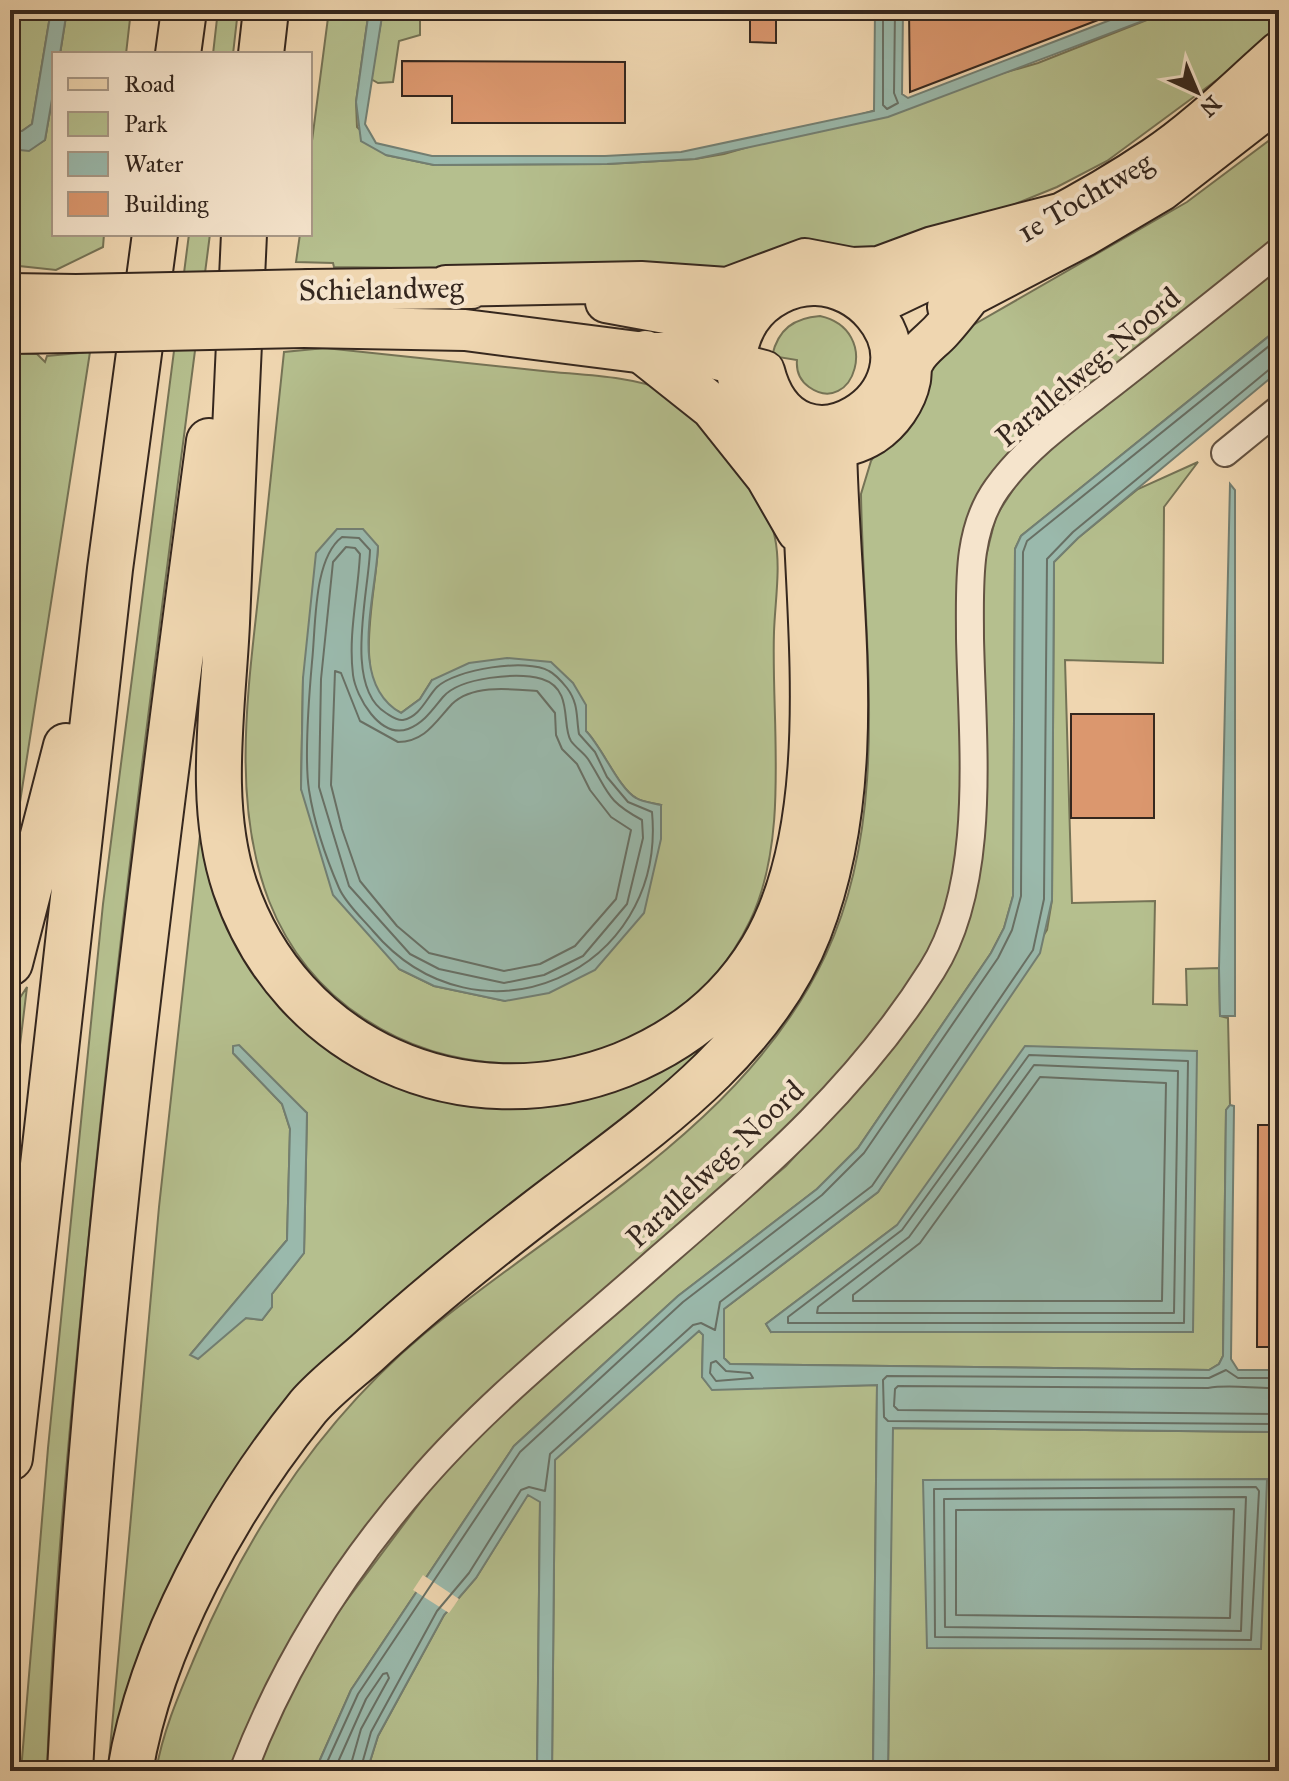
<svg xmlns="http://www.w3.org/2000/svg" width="1289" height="1781" viewBox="0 0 1289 1781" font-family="'IM FELL Great Primer',serif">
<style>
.green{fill:#b5bf8e;stroke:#757356;stroke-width:2;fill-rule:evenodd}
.water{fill:#9ab9ac;stroke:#727f73;stroke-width:2}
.pier{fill:#efd6b0}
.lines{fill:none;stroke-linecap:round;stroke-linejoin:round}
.shore{stroke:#687065;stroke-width:2}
.building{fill:#db976e;stroke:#35271e;stroke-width:2}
.street-casing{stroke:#645342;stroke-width:30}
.primary-casing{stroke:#35271e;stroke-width:44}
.highway-casing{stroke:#35271e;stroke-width:48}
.street{stroke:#f5e4cc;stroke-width:26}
.primary{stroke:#efd6b0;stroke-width:40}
.highway{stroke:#efd6b0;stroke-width:44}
.primary-bridge-casing{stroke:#35271e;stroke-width:44;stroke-linecap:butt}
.primary-bridge{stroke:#efd6b0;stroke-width:40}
.labels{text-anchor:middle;stroke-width:8;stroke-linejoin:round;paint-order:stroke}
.street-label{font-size:30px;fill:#35271e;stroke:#f5e4cc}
</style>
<rect width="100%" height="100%" fill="#efd6b0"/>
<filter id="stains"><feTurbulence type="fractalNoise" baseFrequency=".0025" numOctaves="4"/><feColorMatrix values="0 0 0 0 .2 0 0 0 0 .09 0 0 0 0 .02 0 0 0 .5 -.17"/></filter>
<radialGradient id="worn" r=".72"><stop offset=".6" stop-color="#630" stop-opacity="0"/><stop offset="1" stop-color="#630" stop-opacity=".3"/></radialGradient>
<path class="green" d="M 10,10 L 51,10 L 32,124 L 22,131 L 10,131 Z
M 67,10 L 131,10 L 126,54 L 60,54 Z
M 218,10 L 238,10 L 233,54 L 213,54 Z
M 329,10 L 369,10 L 356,102 L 357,127 L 386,155 L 434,165 L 607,164 L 695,159 L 724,154 L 1038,63 L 1172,10 L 1279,10 L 1279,34 L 1107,161 L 1057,187 L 911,246 L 740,272 L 334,267 L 333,263 L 296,262 L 300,234 L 310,234 L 310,156 Z
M 383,10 L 420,10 L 420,35 L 399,41 L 393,82 L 378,83 L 371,79 Z
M 54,88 L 54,234 L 104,234 L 103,247 L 56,270 L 10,265 L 10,149 L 29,150 L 45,140 Z
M 1279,133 L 1279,238 L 991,482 L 958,864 L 941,930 L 899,1001 L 803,1117 L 432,1452 L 232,1771 L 156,1771 C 163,1730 180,1692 196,1654 C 248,1532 321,1420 424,1334 C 564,1218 746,1126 826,954 C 892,813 863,644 861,494 L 871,461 L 924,385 L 935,362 L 968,328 L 1187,202 Z
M 189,234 L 210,234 C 167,571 121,907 88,1244 C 70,1420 53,1595 47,1771 L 21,1771 L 48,1448 L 103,904 Z
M 1279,268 L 1279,328 L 1021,536 L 1015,549 L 1013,896 L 1004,928 L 991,953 L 858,1148 L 817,1189 L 678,1296 L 514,1446 L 351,1690 L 315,1771 L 255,1771 L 285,1702 L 323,1632 L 431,1488 L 490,1425 L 573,1347 L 786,1166 L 871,1073 L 972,905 L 980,867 L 983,568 L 996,516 L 1024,473 L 1059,439 Z
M 820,316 C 883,330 853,418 809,387 C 799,380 796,371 797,360 L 772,356 C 778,329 794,318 820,316 Z
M 325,348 C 398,356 470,363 543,371 C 580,375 633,376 666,391 C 711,412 766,491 775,538 C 781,567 775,602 774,632 C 771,722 790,838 750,921 C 654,1121 350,1107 269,901 C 230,800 249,684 260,580 C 268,504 276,428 284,352 ZM 378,546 C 377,586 354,671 385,703 C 388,707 396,710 401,713 L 420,699 L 432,680 L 586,731 C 602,747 619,789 636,798 C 643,802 653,803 661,805 L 505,1001 L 434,986 L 399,969 L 301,789 L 303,678 Z
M 90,352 L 18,815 L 10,861 L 10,353 L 37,354 L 45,362 L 47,356 Z
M 1198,462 L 1164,507 L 1163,663 L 1065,660 L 1072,903 L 1155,901 L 1153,1004 L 1187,1005 L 1186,969 L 1219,968 L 1220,1016 L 1228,1018 L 1230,1105 L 1226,1110 L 1223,1356 L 1219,1364 L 1209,1370 L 730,1364 L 724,1358 L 724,1309 L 878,1192 L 1047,930 L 1052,900 L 1054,562 L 1078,538 L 1138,489 ZM 897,1225 L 771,1332 L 766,1324 Z
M 203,808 L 241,925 L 433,1090 L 692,1044 L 733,1029 L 302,1404 L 116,1771 L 108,1771 L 159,1207 ZM 233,1053 L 307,1113 L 304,1253 L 272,1294 L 272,1307 L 262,1320 L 246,1318 L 191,1354 L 287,1240 L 290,1129 L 282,1104 Z
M 27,987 L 10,1128 L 10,1013 Z
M 699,1330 L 703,1335 L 702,1377 L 712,1389 L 877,1385 L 873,1771 L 552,1771 L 555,1459 Z
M 892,1428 L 1279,1432 L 1279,1771 L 888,1771 ZM 1267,1479 L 1048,1647 L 927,1648 Z
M 528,1494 L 540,1501 L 537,1771 L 367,1771 L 378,1736 L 444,1615 L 476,1578 Z"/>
<path class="water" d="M 51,10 L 67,10 L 60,54 L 54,54 L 54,88 L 45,140 L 29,151 L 10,149 L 10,131 L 22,131 L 32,124 Z
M 369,10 L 383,10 L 365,124 L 376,143 L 432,156 L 605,156 L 681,152 L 874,111 L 875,10 L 903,10 L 902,94 L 908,98 L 1136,10 L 1172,10 L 888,117 L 695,159 L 607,164 L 434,165 L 386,155 L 361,141 L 356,102 Z
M 1279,328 L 1279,371 L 1078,538 L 1054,562 L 1052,900 L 1040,953 L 878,1192 L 724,1309 L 724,1358 L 730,1364 L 1209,1370 L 1219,1364 L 1223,1356 L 1226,1110 L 1230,1105 L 1234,1106 L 1231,1359 L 1238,1370 L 1279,1370 L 1279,1432 L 893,1428 L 888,1771 L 873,1771 L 877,1385 L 712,1390 L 702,1377 L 703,1335 L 699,1331 L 555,1460 L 552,1771 L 537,1771 L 540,1502 L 528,1495 L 476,1578 L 444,1615 L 378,1736 L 367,1771 L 315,1771 L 351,1690 L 514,1446 L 678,1296 L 817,1189 L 858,1148 L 991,953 L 1004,928 L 1013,896 L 1015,549 L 1021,536 Z
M 1230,484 L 1235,490 L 1235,1016 L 1220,1016 L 1219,968 Z
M 337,529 L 363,529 L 378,546 C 376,597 347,683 401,713 L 420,699 L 432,680 L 469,663 L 507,658 L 551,662 L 573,683 L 586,705 L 586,731 C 602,747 619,789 636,798 C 642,802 653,803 661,805 L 661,839 L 644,913 L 595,970 L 549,993 L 505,1001 L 434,986 L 399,969 L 333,895 L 301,789 L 303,678 L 316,553 Z
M 239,1045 L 307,1113 L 304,1253 L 272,1294 L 272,1307 L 262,1320 L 246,1318 L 198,1359 L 190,1355 L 287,1240 L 290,1129 L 282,1104 L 233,1053 L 233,1046 Z
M 1025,1046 L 1197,1051 L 1193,1332 L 771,1332 L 766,1324 L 897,1225 Z
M 1267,1479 L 1261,1649 L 927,1648 L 923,1480 Z"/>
<path class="pier" d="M 423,1575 L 459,1599 L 449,1613 L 413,1590 Z"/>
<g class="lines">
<path class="shore" d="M 883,10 L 883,105 L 887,109 L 898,103 L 894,93 L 895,10
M 342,537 L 359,538 L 370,550 C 369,591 343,687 386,713 C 391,716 397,721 403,720 C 420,717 427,697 437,687 C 456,669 527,658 549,671 C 555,674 563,683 567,688 C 579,704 576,717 579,734 L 595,752 L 607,777 L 628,802 L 652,812 C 667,973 478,1055 373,931 C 362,918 346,904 339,888 C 326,858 314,822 309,790 C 304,757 309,696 312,662 C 316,626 313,559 342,537 Z
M 346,547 L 355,548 L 360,554 C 358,595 348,634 353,675 C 356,697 380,739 408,729 C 424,723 433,709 443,697 C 460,677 518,672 542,679 C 574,689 561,726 571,741 C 576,748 583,752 588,759 C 609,792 605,800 642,820 L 643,838 L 627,904 L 583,956 L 544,975 L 504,983 L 439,969 L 410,954 L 349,886 L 319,787 L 321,679 L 333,562 Z
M 335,671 L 341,673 L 360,721 L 398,742 C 425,742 436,721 452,704 C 473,684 511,689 537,691 L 555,713 L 556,735 L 562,749 L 577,764 L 590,790 L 611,817 L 631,830 L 616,899 L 575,946 L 540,964 L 504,971 L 429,953 L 397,926 L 360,881 L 342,829 L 331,785 Z
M 1029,1055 L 1188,1061 L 1184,1323 L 788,1323 L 788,1317 L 902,1230 Z
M 1034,1065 L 1178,1071 L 1174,1313 L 817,1313 L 818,1307 L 909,1237 Z
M 1040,1077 L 1166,1083 L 1162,1301 L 853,1301 L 853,1295 L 920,1243 Z
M 716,1361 L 726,1371 L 750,1373 L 753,1378 L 716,1381 L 710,1373 L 711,1363 Z
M 1279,1378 L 1238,1378 L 1226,1370 L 1209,1378 L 887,1376 L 883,1380 L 884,1417 L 888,1421 L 1279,1424
M 1279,1388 C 1254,1389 1231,1384 1208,1388 L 898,1386 L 895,1389 L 894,1406 L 898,1410 L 1279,1414
M 1256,1487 L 1259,1491 L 1251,1640 L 935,1637 L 934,1489 Z
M 1246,1497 L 1241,1631 L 945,1627 L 944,1499 Z
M 1234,1509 L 1230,1618 L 956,1615 L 956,1510 Z
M 323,1771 L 358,1694 L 520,1452 L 683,1302 L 822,1195 L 864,1153 L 998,958 L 1012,930 L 1021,896 L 1023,552 L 1027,541 L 1279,338
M 334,1771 L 366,1699 L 383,1674 L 387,1673 L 389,1678 L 361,1729 L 349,1771
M 360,1771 L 371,1732 L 437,1611 L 469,1573 L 521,1490 L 529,1487 L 545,1491 L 550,1454 L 693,1325 L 701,1323 L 715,1330 L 720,1302 L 872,1186 L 1033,950 L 1044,899 L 1047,559 L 1073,532 L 1271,368 L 1279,366"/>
</g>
<path class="building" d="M 750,10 L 776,10 L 776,43 L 750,42 Z
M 909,10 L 1119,10 L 1119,12 L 910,92 Z
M 402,61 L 625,62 L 625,123 L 452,123 L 452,96 L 402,96 Z
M 1071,714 L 1154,714 L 1154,818 L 1071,818 Z
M 1258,1125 L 1279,1125 L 1279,1347 L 1257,1347 Z"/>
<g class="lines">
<g class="street-casing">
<path id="street" d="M 1225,453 L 1279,409
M 243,1771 C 283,1666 345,1567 419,1482 C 488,1402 574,1334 653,1264 C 759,1172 856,1091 932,970 C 988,882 972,740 970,638 C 970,587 966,531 997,488 C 1027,446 1072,415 1112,384 C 1168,340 1224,296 1279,251"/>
</g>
<g class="primary-casing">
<path id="primary" d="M 446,286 L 641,282 L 727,288 L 805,259 L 852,268 L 879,267 L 933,247 L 1063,213
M 309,290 L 471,288
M 10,294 L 76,295
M 606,302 L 704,320 L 749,320
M 948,307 L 1084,236 L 1162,190 L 1279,99
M 869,308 C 965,261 1064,219 1154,158 C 1199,128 1238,88 1279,52
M 304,327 L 465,330 L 645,353 L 693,353 L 764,371 C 794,488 941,393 874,314 C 860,297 839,286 816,285 C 791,284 763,298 749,320 C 701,396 799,480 873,434 C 891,422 906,401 910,380 C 911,374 910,368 913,362 C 919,349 932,341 941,331 C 952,319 962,306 972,293
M 10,333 L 71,332"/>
</g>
<g class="highway-casing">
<path id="highway" d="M 178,54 L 184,10
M 261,54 L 266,10
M 244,234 C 238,364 232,493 227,623 C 223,709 207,804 235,887 C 290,1050 464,1127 622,1065 C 681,1041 729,1004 762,949 C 832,832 811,647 806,514 L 805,488 L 793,442
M 645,353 L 713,407 L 768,476 L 799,530
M 10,963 L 66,746
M 10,1458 L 110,569 L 155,234
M 70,1771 C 93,1325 150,883 209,441
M 130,1771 C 151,1644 227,1507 308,1407 C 325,1387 348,1370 367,1353 C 428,1297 493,1245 559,1195 C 654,1123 764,1047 809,931 C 869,778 837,606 834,446"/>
</g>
<use href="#street" class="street"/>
<use href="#primary" class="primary"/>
<use href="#highway" class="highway"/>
<g class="primary-bridge-casing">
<path id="primary-bridge" d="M 76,295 L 309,290
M 71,332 L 304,327"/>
</g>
<use href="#primary-bridge" class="primary-bridge"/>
</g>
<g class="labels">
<g class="street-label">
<text transform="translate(1085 197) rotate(-30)" y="10">1e Tochtweg</text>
<text transform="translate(381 289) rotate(-1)" y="10">Schielandweg</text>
<text transform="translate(1088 367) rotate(-40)" y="10">Parallelweg-Noord</text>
<text transform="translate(715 1164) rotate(-43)" y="10">Parallelweg-Noord</text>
</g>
</g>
<rect width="1289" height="1781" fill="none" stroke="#efd6b0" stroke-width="40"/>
<rect x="12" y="12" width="1265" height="1757" fill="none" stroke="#35271e" stroke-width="4"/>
<rect x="20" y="20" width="1249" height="1741" fill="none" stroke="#35271e" stroke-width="2"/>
<rect x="52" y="52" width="260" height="184" fill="#f5e4cc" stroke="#a89886" stroke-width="2"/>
<rect x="68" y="78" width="40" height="12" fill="#efd6b0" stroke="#a89886" stroke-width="2"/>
<text x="124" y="92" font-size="24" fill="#35271e">Road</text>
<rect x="68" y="112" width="40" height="24" fill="#b5bf8e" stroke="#a89886" stroke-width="2"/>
<text x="124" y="132" font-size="24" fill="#35271e">Park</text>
<rect x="68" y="152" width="40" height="24" fill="#9ab9ac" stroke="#a89886" stroke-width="2"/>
<text x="124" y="172" font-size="24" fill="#35271e">Water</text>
<rect x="68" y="192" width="40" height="24" fill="#db976e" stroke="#a89886" stroke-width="2"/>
<text x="124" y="212" font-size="24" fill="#35271e">Building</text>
<g transform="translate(1197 92) rotate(136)" stroke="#f5e4cc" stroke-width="6" paint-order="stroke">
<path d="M0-6L14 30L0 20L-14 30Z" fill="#35271e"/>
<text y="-12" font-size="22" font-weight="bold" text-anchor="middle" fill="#35271e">N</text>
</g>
<rect width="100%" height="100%" filter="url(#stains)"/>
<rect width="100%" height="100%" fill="url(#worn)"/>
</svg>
